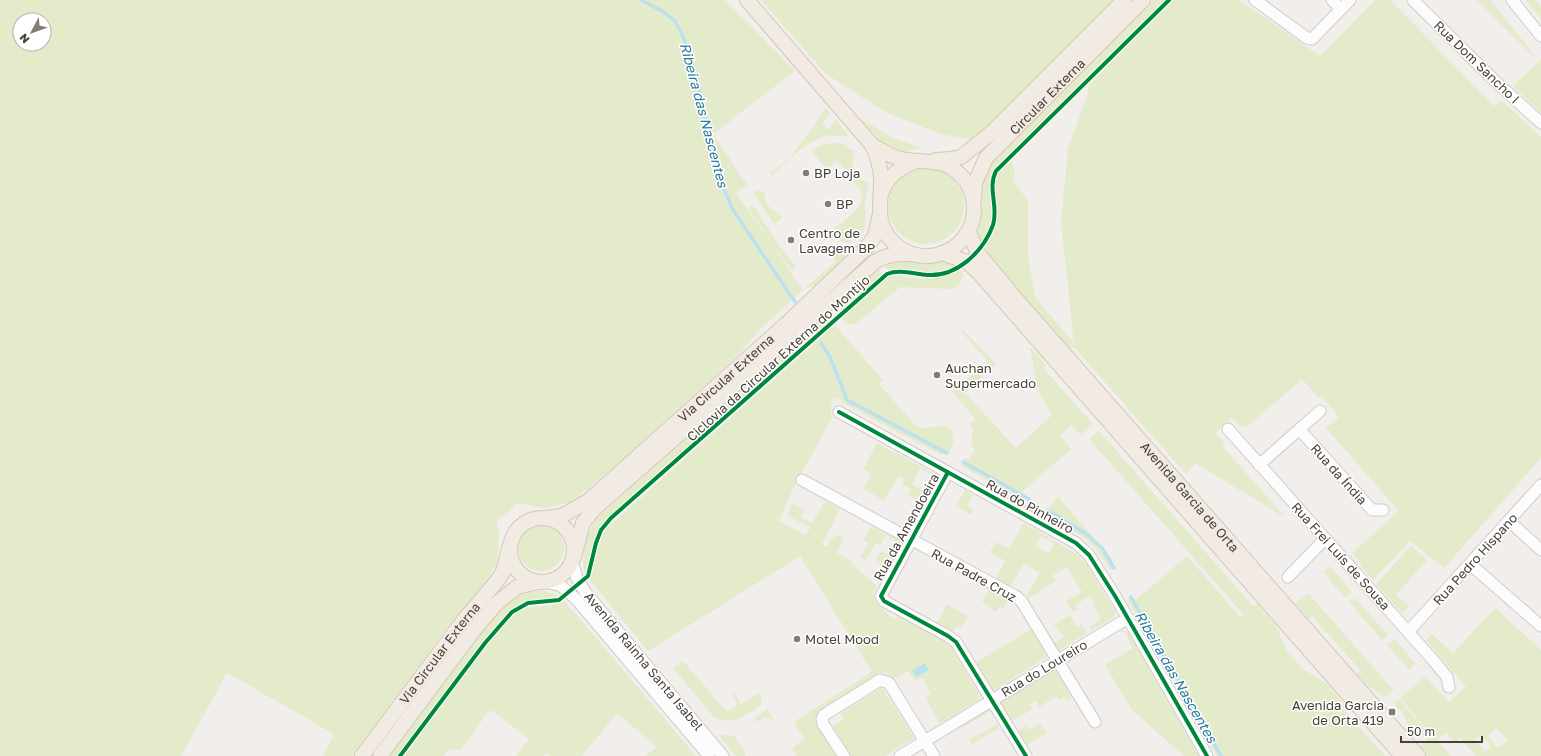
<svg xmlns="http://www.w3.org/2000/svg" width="1541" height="756" viewBox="0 0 1541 756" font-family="'Golos Text',sans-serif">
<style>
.green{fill:#e3ebcb;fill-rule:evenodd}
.water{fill:#bbe1ef}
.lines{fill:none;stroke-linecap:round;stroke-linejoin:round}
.stream{stroke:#bbe1ef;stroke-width:3.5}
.minor-casing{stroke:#cfccc8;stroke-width:13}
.major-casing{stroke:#d4c8b8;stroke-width:16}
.minor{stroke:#fdfcfc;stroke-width:11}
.major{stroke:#f1ebe4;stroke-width:14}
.cycleway-casing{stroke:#fff;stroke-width:6}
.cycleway{stroke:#00873e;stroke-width:4}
.poi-dot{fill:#837c76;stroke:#fff;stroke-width:1.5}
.labels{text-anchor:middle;stroke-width:3;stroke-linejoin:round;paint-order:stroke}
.street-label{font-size:13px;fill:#483f37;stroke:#fff}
.poi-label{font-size:13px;fill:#483f37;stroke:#fff;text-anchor:start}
.water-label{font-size:14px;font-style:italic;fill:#2a7b9d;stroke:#fff}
</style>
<rect width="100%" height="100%" fill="#f1eeeb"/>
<path class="green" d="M 0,0 L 725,0 L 795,71 L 713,134 L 747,185 L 736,193 L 803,290 L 759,330 L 737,356 L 622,460 L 572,502 L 545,508 L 516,503 L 509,512 L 497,520 L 499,536 L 498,554 L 496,564 L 488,579 L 447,628 L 353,756 L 323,756 L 334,734 L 227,673 L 181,756 L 0,756 ZM 20,20 L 44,20 L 44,44 L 20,44 Z
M 761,0 L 1115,0 L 974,140 L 941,134 L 887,113 L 826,74 Z
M 1153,0 L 1166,0 L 993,171 C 988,180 991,187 992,196 C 994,213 990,230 981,244 L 978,231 L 983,205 L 980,183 L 984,169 Z
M 1174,0 L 1239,0 L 1320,56 L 1375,0 L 1390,0 L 1494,106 L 1501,100 L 1541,137 L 1541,458 L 1444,568 L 1410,541 L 1373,580 L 1361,567 L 1362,565 L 1352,553 L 1399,511 L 1326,428 L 1339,417 L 1321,396 L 1319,398 L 1302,379 L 1247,427 L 1245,425 L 1242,428 L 1232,417 L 1216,433 L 1225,444 L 1222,446 L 1286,518 L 1195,463 L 1186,474 L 1075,348 L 1070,348 L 1001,271 L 986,250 L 986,247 C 993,234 999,220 997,205 C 997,197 993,187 995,180 C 997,172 1006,166 1012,161 L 1015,173 L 1013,180 L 1028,201 L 1028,256 L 1035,297 L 1074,343 L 1061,223 L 1068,149 L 1088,93 L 1089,85 Z
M 1477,0 L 1490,0 L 1536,57 L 1535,58 Z
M 1526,0 L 1536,0 L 1541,6 L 1541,19 Z
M 1541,59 L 1541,112 L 1513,86 Z
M 826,108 L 830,113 L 822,123 L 829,130 L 836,120 L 848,135 L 847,137 C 840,136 833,134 825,136 C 808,140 788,161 774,173 L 773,177 L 770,173 L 791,157 Z
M 857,117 L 895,139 L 922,148 L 903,152 L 887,148 Z
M 837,143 L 847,145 L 847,147 L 855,151 C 849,165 855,178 869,183 C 867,189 866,197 865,204 C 864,219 871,235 851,241 L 852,243 C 843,244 832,239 835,228 C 845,220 866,206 861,191 C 858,185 849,177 845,172 L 846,171 L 837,160 L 826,169 L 812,151 L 822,145 Z
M888 206a38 38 0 1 1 76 0a38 38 0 1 1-76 0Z
M 757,190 L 765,192 L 765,201 L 767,205 L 783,217 L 774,224 L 753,192 Z
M 753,205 L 778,244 L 796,267 L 792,270 L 774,248 L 748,208 Z
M 829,249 L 835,253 L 848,256 L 816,285 L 807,288 L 806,287 L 836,261 L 829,253 Z
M 898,259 L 926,264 L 951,261 L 958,265 C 940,274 927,274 908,271 C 901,270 897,268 889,271 L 882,263 Z
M 876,268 L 883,275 L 840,312 L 843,303 L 868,281 Z
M 962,270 L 963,276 L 960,284 L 953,289 L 900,287 L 856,324 C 851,326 845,324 842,318 L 890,276 C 899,273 906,277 915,278 C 931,280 947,276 962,270 Z
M 831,310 L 832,319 L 604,523 L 599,530 L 594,541 L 585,574 C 581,552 584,538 597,518 Z
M 835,325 L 883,380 L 879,384 L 916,426 C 927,434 950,415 953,437 C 954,442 954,445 951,449 C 948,452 945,454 941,455 L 841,402 L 841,399 L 839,400 L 834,397 C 829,403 831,412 832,418 L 795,485 L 779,521 L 806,535 L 810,528 L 787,515 L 792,507 L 790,506 L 792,503 L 805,510 L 801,517 L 812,523 L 825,501 L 840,509 L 822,544 L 827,547 L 831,539 L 838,535 L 844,538 L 837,553 L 852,561 L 851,563 L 877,586 L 873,594 L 876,602 L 894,620 L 897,616 L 949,643 L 980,696 L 978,700 L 940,723 L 925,698 L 931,694 L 922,678 L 915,681 L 908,671 L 894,679 L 886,673 L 879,673 L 821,710 L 816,716 L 816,723 L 836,756 L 797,756 L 792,749 L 805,739 L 796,726 L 797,725 L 795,721 L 872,672 L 800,556 L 648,651 L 590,580 C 595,563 597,545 606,529 Z
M 963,330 L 996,364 L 965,393 L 1016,448 L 1052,415 L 1038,391 L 1030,347 L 1046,365 L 1043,368 L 1093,424 L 1081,435 L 1072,425 L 1060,436 L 1071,449 L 1022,492 L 1025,497 L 1023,500 L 984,479 L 964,467 L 962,463 L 964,458 L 969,460 L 975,448 L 971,446 L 973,430 L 970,424 L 975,419 L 953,392 L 988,361 L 961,331 Z
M 1099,431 L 1253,606 L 1257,604 L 1275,625 L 1288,653 L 1302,668 L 1327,684 L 1345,705 L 1342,708 L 1385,756 L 1217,756 L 1128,601 L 1128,598 L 1132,597 L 1136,600 L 1187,556 L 1240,617 L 1244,615 L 1089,439 Z
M 877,443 L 937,475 L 934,482 L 933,481 L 935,476 L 920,469 L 912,484 L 927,494 L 922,503 L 908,495 L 911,489 L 902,484 L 904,479 L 898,476 L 885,500 L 883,500 L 864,489 L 872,474 L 863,469 Z
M 965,490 L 973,495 L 967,506 L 974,510 L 971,515 L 956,506 Z
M 1058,497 L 1110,556 L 1115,568 L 1111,570 L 1095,548 L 1086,539 L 1054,518 L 1056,514 L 1048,510 L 1050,506 Z
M 1024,523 L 1078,555 L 1087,565 L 1115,611 L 1115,616 L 1114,617 L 1091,631 L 1089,627 L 1101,619 L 1093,605 L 1095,604 L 1090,596 L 1075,605 L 1078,609 L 1073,612 L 1066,601 L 1082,592 L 1067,567 L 1053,575 L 1056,581 L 1028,599 L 1026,596 L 1040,573 L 1024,563 L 1011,586 L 996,578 L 1005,561 L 990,552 L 996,542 L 1009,549 ZM 1041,536 L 1054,544 L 1049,553 L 1035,546 Z
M518 548a23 23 0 1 1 46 0a23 23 0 1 1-46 0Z
M 871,526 L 901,542 L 887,568 L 875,561 L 881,551 L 891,556 L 898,543 L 886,535 L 880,545 L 876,542 L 866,560 L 860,557 L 868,543 L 863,540 Z
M 1411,546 L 1427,560 L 1396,595 L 1409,606 L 1405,611 L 1401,612 L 1376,584 Z
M 1330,566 L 1352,592 L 1345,598 L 1323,572 Z
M 989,589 L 1008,600 L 1003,609 L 999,607 L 996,612 L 982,601 Z
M 546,591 L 558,596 L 558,598 L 530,601 L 520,603 L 510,610 L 486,638 L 397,756 L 387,756 L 500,607 C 517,594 525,591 546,591 Z
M 1308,593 L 1390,686 L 1394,689 L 1385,697 L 1366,684 L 1357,674 L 1360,670 L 1312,616 L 1309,619 L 1295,603 Z
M 1355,598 L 1388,635 L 1382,640 L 1349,602 Z
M 566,601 L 569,608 L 575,613 L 696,756 L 645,756 L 657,747 L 617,713 L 582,756 L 550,756 L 546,753 L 544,756 L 516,756 L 529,739 L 491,710 L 487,713 L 465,745 L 460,750 C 452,748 447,749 443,756 L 404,756 L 492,639 L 510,617 L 523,608 L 551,605 Z
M 947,604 L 968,616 L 960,628 L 957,626 L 953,631 L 937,623 Z
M 1495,608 L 1541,650 L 1541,756 L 1476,756 L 1460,738 L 1454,742 L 1446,733 L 1437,740 L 1451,756 L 1427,756 L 1419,747 L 1427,740 L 1422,733 L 1426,729 L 1400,698 L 1425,676 L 1449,702 L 1466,687 L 1426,640 L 1432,634 L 1453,653 ZM 1497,728 L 1508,740 L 1498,748 L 1488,736 ZM 1481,735 L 1491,747 L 1485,752 L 1475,740 Z
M 1070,615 L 1077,627 L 1081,624 L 1087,633 L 1061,649 L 1057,648 L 1054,643 L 1064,637 L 1054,625 Z
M 1031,629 L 1047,657 L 993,691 L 976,663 Z
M 1119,631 L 1125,631 L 1130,635 L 1199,756 L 1184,756 L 1132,710 L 1105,665 L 1133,648 L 1125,633 Z
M 1394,639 L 1416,664 L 1409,670 L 1387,645 Z
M 683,661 L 727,712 L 738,705 L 732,695 L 735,694 L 741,704 L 758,693 L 762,699 L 761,705 L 751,713 L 750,712 C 738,720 726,724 713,716 L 673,668 Z
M 1053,670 L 1056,671 L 1072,698 L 1066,701 L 1064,697 L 1060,700 L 1057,696 L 1039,707 L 1036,700 L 1030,704 L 1032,709 L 1011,722 L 999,702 Z
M 882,687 L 914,738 L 885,756 L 851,756 L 833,726 L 844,719 L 840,714 Z
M 1399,699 L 1424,729 L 1414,737 L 1404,715 L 1394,703 Z
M 768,709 L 774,720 L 765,718 L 756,722 L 754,718 Z
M 988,709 L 989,712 L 962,728 L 961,726 Z
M 1040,723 L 1047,733 L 1026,745 L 1017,731 L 1026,726 L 1029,730 Z
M 997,724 L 999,728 L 972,744 L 969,740 Z
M 718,734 L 734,736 L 744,749 L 745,756 L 736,756 Z"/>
<path class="water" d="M 925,663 L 929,670 L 916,677 L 912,671 Z"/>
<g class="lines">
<path class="stream" d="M 641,0 L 664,12 L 675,21 L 685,41 L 697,78 L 711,147 L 724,189 L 733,210 L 795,302
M 821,343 L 830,357 L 847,400 L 947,453
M 963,462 L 1029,499
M 1048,510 L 1086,534 L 1102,548 L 1114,568
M 1131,597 L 1221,756"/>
<g class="minor-casing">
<path id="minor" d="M 1255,0 L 1307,38 L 1312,39 L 1350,0
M 1332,0 L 1341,9
M 1413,0 L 1493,79 L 1541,123
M 1512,0 L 1541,36
M 839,412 L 1076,543 L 1089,555 L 1115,596 L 1207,756
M 1228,429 L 1433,660 L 1447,677 L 1449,687
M 1299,429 L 1372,510 L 1383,510
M 1259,465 L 1320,411
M 948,472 L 881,596 L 884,601 L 948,636 L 956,642 L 1026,756
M 802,480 L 1017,597 L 1022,602 L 1095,722
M 1509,521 L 1541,550
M 572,562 L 577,578 L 585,592 L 723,756
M 1470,564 L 1541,626
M 1288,577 L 1325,539
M 546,582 L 561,586 L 576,599 L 709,756
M 1408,632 L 1541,485
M 844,756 L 823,724 L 822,719 L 824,715 L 880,680 L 889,683 L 934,756
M 900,756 L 1128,618"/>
</g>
<g class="major-casing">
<g id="major">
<path d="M 747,0 L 872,145 C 877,156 881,166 881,179 C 882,202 874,220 891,240 C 923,276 982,247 973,199 C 971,188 965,178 956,171 C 940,158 920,163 901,159 C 891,157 881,150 872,145"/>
<path d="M 936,160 L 951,159 L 961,157 L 991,133 L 1124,0"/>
<path d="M 882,192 C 888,175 900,168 916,161"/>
<path id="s1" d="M 974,198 L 975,183 L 986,158 L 1143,0"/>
<path id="s2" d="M 969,232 L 977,252 L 1016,299 L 1418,756"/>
<path d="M 942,253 L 967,262 L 978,272 L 1402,756"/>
<circle cx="542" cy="550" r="32"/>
<path id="s3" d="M 547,518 L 562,516 L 588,501 L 786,324 L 866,248 L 875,236 L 879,217"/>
<path d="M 574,557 L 583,523 L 594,509 L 876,261 C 888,254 897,254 911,254"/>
<path id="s4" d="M 362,756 L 463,621 L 497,581 L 503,572 L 509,548"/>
<path d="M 380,756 L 474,630 L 496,604 L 517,587 L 539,582"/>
</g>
</g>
<use href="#minor" class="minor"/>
<use href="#major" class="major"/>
<g class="cycleway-casing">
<path id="cycleway" d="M 839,412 L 1076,543 L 1089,555 L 1115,596 L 1207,756
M 948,472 L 881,596 L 884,601 L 948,636 L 956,642 L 1026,756
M 400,756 L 485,643 L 512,612 L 528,603 L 559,600 L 588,576 L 596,543 L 601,530 L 611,518 L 887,274 C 899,269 914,274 927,275 C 957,277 983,252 993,225 C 999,207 987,188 996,171 L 1169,0"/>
</g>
<use href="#cycleway" class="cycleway"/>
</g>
<g class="poi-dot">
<circle cx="806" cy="173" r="4"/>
<circle cx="828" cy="204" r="4"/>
<circle cx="791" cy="240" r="4"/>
<circle cx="937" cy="375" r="4"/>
<circle cx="797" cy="639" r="4"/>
<rect x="1388" y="708" width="8" height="8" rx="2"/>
</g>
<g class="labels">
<g class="street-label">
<text transform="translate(1477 62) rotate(44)" y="5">Rua Dom Sancho I</text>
<text dy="5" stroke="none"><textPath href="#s1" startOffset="129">Circular Externa</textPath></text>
<text transform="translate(778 358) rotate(-42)" y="5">Ciclovia da Circular Externa do Montijo</text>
<text dy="5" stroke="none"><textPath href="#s3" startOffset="230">Via Circular Externa</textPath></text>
<text transform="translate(1339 474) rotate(48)" y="5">Rua da Índia</text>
<text dy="5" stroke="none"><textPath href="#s2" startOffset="346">Avenida Garcia de Orta</textPath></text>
<text transform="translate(1030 506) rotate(29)" y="5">Rua do Pinheiro</text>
<text transform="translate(906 527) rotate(-61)" y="5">Rua da Amendoeira</text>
<text transform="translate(1341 556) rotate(48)" y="5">Rua Frei Luís de Sousa</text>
<text transform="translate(1475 559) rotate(-48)" y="5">Rua Pedro Hispano</text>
<text transform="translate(974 575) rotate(29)" y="5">Rua Padre Cruz</text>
<text dy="5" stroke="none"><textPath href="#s4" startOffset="129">Via Circular Externa</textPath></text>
<text transform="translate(644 661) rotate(50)" y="5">Avenida Rainha Santa Isabel</text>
<text transform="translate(1044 668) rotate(-31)" y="5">Rua do Loureiro</text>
</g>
<g class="poi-label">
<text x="814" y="178">BP Loja</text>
<text x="836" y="209">BP</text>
<text x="799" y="238">Centro de<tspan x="799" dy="15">Lavagem BP</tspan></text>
<text x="945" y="373">Auchan<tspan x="945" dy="15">Supermercado</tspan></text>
<text x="805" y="644">Motel Mood</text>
<text x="1384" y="710" text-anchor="end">Avenida Garcia<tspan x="1384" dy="15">de Orta 419</tspan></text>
</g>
<g class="water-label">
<text transform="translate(704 115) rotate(75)" y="5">Ribeira das Nascentes</text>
<text transform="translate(1176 677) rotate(60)" y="5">Ribeira das Nascentes</text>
</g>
</g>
<g transform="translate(32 32) rotate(229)"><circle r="19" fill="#ffffff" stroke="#b6b2af"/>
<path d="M0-3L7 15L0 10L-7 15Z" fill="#837c76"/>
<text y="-6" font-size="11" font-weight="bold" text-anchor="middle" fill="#483f37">N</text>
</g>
<path d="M1401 736v6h81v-6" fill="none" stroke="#483f37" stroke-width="2"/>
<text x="1407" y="736" font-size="12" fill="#483f37" stroke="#ffffff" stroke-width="3" paint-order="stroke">50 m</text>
</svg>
